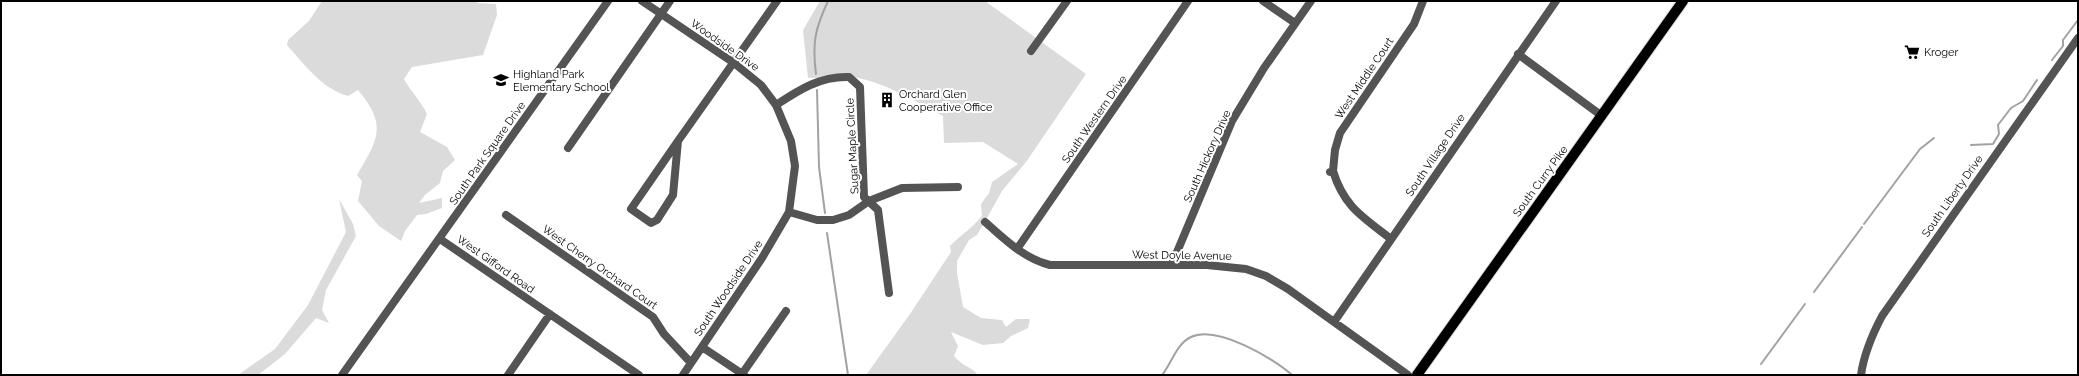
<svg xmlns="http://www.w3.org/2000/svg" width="2079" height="376" viewBox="0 0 2079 376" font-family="Raleway,sans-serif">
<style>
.green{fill:#dbdbdb}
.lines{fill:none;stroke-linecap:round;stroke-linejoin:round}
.stream{stroke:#a2a2a2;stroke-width:2}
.major-casing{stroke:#dbdbdb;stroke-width:12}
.minor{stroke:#545454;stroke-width:8}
.major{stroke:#000;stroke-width:10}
.labels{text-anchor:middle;stroke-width:4;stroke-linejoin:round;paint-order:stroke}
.street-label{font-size:11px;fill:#000;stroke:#fff}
.poi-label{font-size:11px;fill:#000;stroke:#fff;text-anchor:start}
</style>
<rect width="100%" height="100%" fill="#fff"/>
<path class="green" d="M 322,1 L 477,1 L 477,3 L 496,4 L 497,15 L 483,55 L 412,67 L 404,79 C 411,92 421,101 427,114 L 420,132 L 447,147 L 455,160 L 443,171 L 440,183 L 425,195 L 419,203 L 442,198 L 442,208 L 426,214 L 417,215 L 405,231 L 401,241 L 379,226 L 358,201 L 362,181 L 357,175 C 379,138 387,125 358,90 L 348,96 C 322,89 304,64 287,45 L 288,40 L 309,21 Z
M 820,1 L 985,1 L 1086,74 L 1026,162 L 1002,191 L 987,218 L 977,235 L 969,240 L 957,261 L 957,273 L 963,307 L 981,318 L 1002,320 L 1006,327 L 1016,319 L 1030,319 L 1028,328 L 1011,336 L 1003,343 L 983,345 L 951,332 L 958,346 L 954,356 C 963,367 971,366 978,375 L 866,375 L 910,314 L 951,252 L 950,246 C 961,235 972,228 982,216 L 981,204 L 989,193 L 992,182 L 1018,164 L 983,142 L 944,143 L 943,116 C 915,101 886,83 854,77 C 844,75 820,78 808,78 L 803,30 Z
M 339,199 L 353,224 L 356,236 L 326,290 L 322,310 L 329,323 L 316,318 L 285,354 L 258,375 L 238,375 L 275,349 L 308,305 L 346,232 Z"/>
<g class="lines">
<path class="stream" d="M 2052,60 L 2063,46 L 2063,40 L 2078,20
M 816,74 C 812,43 815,29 828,1
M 817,90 L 819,167 L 825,213
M 1971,145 L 1993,144 L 1999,134 L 1998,125 L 2011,108 L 2023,101 L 2037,80
M 1864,224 L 1920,149 L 1934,138
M 827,233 L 848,375
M 1814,292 L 1862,227
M 1761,364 L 1805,304
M 1162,375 C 1172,363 1176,344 1191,337 C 1217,325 1273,358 1292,375"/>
<g class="major-casing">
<path id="major" d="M 1417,375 L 1683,1"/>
</g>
<path class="minor" d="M 642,1 L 734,63 L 761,85 L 776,105 L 791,141 L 795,166 L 789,212 L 762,258 L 683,375
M 1263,1 L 1295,23
M 1031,51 L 1067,1
M 1518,54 L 1602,116
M 776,105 C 799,90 820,76 849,77 L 860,87 L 864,197 L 878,210 L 889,293
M 678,141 L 631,209 L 651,223 L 657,220 L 673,195 L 678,141 L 777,1
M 568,148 L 670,1
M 1333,171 L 1335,150 L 1340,133 L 1414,24 L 1423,1
M 1330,172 L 1333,171 C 1344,207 1363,217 1391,239
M 789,212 L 817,220 L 833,220 L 849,215 L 869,201 L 902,188 L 958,187
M 506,215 L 653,317 L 664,334 L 691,363
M 985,222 C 1005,239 1024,259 1050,265 L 1207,265 L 1246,269 L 1266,276 L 1288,289 L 1408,375
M 440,239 L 639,375
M 1017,249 L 1188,1
M 1172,264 L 1232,121 L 1264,68 L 1311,1
M 1334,322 L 1556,1
M 702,347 L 744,375
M 742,374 L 786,311
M 342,375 L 608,1
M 508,375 L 550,314
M 1861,375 C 1864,353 1872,335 1882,316 L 2078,38"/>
<use href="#major" class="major"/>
</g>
<defs>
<g id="supermarket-bare" transform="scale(1.2)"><path d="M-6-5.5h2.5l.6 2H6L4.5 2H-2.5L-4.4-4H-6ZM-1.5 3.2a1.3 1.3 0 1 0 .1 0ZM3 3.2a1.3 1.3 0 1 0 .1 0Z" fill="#000" stroke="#fff" stroke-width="2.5" paint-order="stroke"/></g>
<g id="school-bare" transform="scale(1.2)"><path d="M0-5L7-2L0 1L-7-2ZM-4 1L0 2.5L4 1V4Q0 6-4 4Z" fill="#000" stroke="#fff" stroke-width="2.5" paint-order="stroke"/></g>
<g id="building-bare" transform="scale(1.2)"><path d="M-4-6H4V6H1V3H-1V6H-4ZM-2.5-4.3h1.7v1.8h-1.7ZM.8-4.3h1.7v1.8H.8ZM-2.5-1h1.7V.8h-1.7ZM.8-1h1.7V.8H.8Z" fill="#000" stroke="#fff" stroke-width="2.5" paint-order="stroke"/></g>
</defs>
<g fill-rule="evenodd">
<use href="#supermarket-bare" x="1912" y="52"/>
<use href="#school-bare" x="501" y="80"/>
<use href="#building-bare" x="887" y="100"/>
</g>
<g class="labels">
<g class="street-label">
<text transform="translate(725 45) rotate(35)" y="4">Woodside Drive</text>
<text transform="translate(1364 78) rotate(-56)" y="4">West Middle Court</text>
<text transform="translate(1094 119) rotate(-55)" y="4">South Western Drive</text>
<text transform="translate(852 146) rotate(-93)" y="4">Sugar Maple Circle</text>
<text transform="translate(487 153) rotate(-55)" y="4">South Park Square Drive</text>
<text transform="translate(1435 155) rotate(-56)" y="4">South Village Drive</text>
<text transform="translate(1207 156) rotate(-66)" y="4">South Hickory Drive</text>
<text transform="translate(1540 181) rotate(-54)" y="4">South Curry Pike</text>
<text transform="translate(1952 196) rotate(-55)" y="4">South Liberty Drive</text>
<text transform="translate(1182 255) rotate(1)" y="4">West Doyle Avenue</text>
<text transform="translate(496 264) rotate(35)" y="4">West Gifford Road</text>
<text transform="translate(600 267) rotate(35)" y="4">West Cherry Orchard Court</text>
<text transform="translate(728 288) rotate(-56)" y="4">South Woodside Drive</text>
</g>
<g class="poi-label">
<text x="1924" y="56">Kroger</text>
<text x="513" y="78">Highland Park<tspan x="513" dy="13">Elementary School</tspan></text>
<text x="899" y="98">Orchard Glen<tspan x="899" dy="13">Cooperative Office</tspan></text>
</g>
</g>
<rect width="2079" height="376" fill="none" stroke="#000000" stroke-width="4"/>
</svg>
